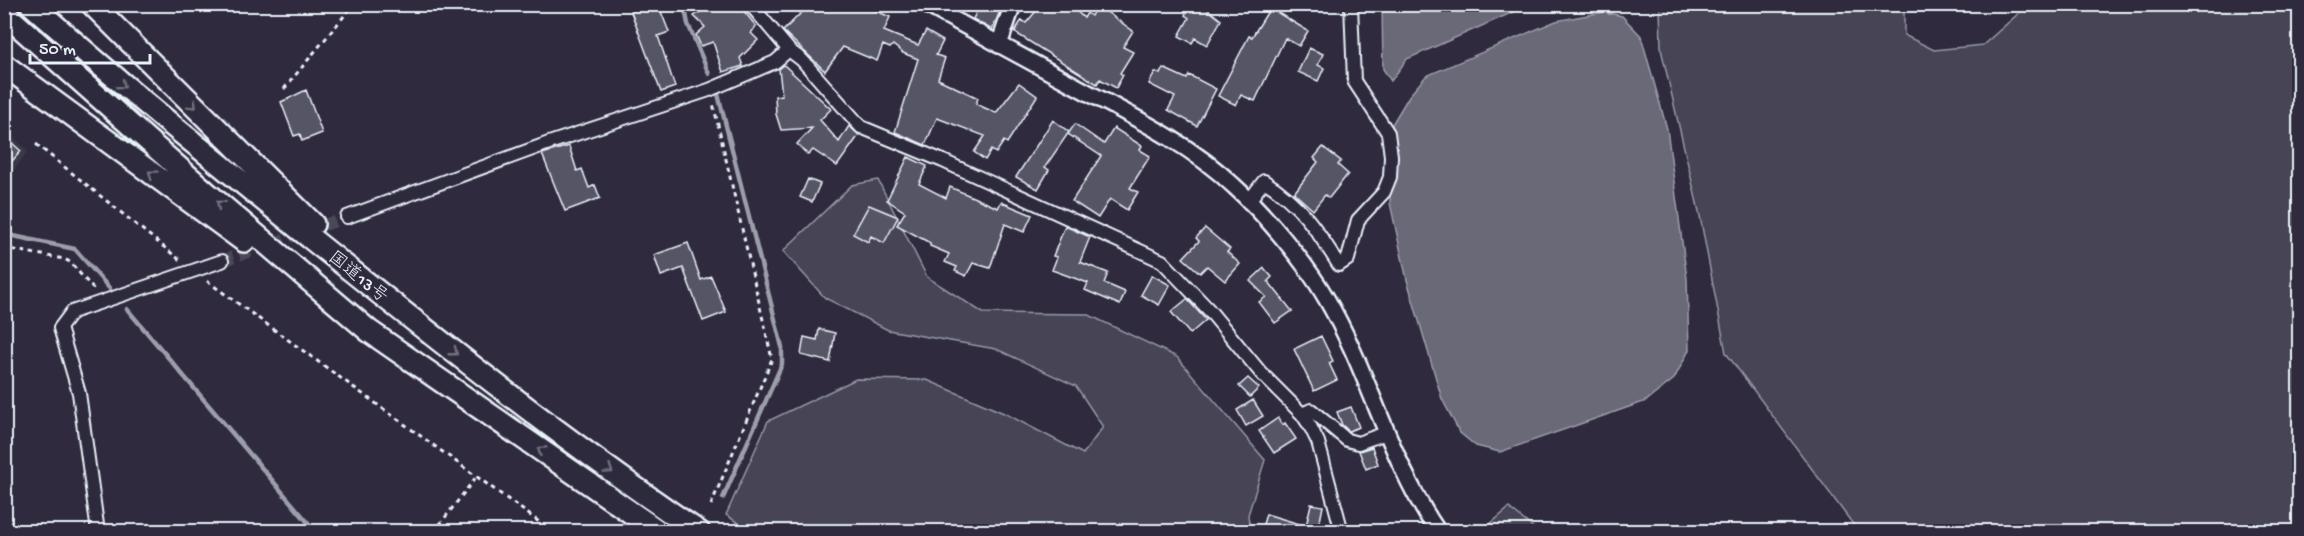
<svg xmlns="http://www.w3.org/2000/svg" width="2304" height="536" viewBox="0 0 2304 536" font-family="'Gochi Hand','Klee One',sans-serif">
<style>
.built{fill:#3b3749}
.green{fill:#464455;stroke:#979aa6;stroke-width:1.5}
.water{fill:#696978;stroke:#9c9fab;stroke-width:1.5}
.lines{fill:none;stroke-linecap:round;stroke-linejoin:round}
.stream{stroke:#9c9fab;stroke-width:4.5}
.building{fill:#575565;stroke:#e8f1f8;stroke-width:1.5}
.minor-tunnel{stroke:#4b4859;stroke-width:12;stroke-dasharray:12 6;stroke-linecap:butt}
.minor-casing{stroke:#e8f1f8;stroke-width:16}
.tertiary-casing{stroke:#e8f1f8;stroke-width:20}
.trunk-casing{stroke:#e8f1f8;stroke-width:26}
.path{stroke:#e8f1f8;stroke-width:3;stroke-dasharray:4.5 4.5;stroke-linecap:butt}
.minor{stroke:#2f2a3d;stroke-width:12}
.tertiary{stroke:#2f2a3d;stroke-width:15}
.trunk{stroke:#2f2a3d;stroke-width:21}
.oneway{stroke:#70707e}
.labels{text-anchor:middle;stroke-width:4.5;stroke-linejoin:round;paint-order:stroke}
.street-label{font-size:18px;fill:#e8f1f8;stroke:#2f2a3d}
</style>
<rect width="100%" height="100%" fill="#2f2a3d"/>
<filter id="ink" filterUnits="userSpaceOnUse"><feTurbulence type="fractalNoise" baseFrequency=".0167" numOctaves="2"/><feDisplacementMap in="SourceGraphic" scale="12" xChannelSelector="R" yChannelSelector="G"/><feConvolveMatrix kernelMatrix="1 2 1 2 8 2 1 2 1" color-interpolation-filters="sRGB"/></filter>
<g filter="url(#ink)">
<path class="built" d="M 4,129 L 28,151 L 5,182 L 4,182 Z"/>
<path class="green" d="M 1660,5 L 1904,5 L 1904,35 L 1934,50 L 1983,45 L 2028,5 L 2299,5 L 2299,531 L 1858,531 L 1726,353 L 1700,216 L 1661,49 Z
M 878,180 L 927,277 L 983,313 L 1087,314 L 1177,357 L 1265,460 L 1248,515 L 1250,531 L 752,532 L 726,515 L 768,421 L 856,379 L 927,380 L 1006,414 L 1083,454 L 1103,427 L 1076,386 L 996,349 L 888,330 L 825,298 L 783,251 L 852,185 Z
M 1509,508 L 1537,531 L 1487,531 L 1488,526 Z"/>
<path class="water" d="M 1382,5 L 1382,4 L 1529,5 L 1407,59 L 1391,81 L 1383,69 Z
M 1604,12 L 1622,16 L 1641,36 L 1667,129 L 1687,279 L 1689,350 L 1674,379 L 1646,401 L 1500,452 L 1476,446 L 1460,433 L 1442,399 L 1407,280 L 1390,203 L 1391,126 L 1409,96 L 1426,76 L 1556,21 Z"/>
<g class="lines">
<path class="stream" d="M 684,4 L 688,24 L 709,74
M 1610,13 L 1613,4
M 718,94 L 782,347 L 782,364 L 723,498
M 4,234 L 75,249 L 110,289
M 127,309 L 316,532"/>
</g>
<path class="building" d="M 628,4 L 658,4 L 669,32 L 658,36 L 675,87 L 661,92 Z
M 695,4 L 738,4 L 756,26 L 751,33 L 758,40 L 740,58 L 743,66 L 723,72 L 713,42 L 701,46 L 696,35 L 705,27 L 694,16 L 700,12 Z
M 810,4 L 860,4 L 890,17 L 884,31 L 918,45 L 926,31 L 943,41 L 936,55 L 945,58 L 938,79 L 978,98 L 976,104 L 996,113 L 1019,83 L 1037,96 L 1007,143 L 1004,141 L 996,153 L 991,150 L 985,160 L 974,152 L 985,136 L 937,118 L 925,145 L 895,132 L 918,59 L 903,53 L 893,45 L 890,48 L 883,45 L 877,61 L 843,47 L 825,71 L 783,31 Z
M 980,4 L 1003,4 L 992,30 L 973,19 Z
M 1042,4 L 1069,4 L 1084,18 L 1087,13 L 1091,16 L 1097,5 L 1133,31 L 1123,47 L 1133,52 L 1120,73 L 1123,75 L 1116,88 L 1100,79 L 1097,84 L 1014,32 L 1022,20 L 1026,23 Z
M 1191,4 L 1201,4 L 1221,20 L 1207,45 L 1195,38 L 1192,43 L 1179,36 L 1189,18 L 1185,15 Z
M 1270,8 L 1308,31 L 1299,46 L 1285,38 L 1255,101 L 1241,95 L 1236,105 L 1218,96 L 1249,36 L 1252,37 Z
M 1309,48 L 1323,54 L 1318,65 L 1324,68 L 1318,81 L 1298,72 Z
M 784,65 L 831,109 L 820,120 L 839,142 L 849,126 L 859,135 L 837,166 L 813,150 L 808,155 L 797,144 L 812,128 L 781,130 L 776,114 L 775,96 L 782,95 L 779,69 Z
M 1163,68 L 1187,79 L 1189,75 L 1216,89 L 1197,126 L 1168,110 L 1175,97 L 1149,84 L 1155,72 L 1160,74 Z
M 306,90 L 322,133 L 302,141 L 300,134 L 294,136 L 281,102 Z
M 1053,120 L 1069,132 L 1045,167 L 1049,170 L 1038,189 L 1016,177 Z
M 1075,124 L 1104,144 L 1114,128 L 1142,146 L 1140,150 L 1150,156 L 1130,188 L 1138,192 L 1127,210 L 1110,199 L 1098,218 L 1072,201 L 1101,156 L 1068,134 Z
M 11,142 L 21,151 L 4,170 L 4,150 Z
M 569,146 L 577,171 L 582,169 L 589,188 L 595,185 L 600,198 L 565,211 L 542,154 Z
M 1323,147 L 1341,161 L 1338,165 L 1348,174 L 1329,198 L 1325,195 L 1313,210 L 1294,193 L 1318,162 L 1314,158 Z
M 908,157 L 927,166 L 919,184 L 946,198 L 950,187 L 998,208 L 1001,202 L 1032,215 L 1024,232 L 1005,224 L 990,268 L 973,263 L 966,276 L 955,271 L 957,267 L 945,262 L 949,254 L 930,246 L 930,243 L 897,225 L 905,212 L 887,200 Z
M 808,179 L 820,184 L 812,202 L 800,197 Z
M 869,205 L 898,217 L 884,243 L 871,236 L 868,242 L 853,234 Z
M 1065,226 L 1090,237 L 1080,262 L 1108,273 L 1104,283 L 1125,292 L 1120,305 L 1085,290 L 1088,283 L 1052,270 L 1057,257 L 1053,256 Z
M 1205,228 L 1230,249 L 1227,252 L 1240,264 L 1225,281 L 1207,266 L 1200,273 L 1183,258 L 1199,241 L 1196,238 Z
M 688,243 L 701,280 L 711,276 L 726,312 L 703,321 L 683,268 L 661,276 L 654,255 Z
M 1264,268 L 1272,277 L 1268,281 L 1292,311 L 1275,323 L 1259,302 L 1266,297 L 1250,281 Z
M 1152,275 L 1170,285 L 1159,305 L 1141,295 Z
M 1187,299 L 1206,320 L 1190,334 L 1171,312 Z
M 819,329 L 835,333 L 830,362 L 801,355 L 804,337 L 817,340 Z
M 1321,336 L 1333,361 L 1329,363 L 1337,380 L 1314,391 L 1294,349 Z
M 1248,378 L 1259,388 L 1250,397 L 1239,386 Z
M 1253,400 L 1263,416 L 1246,426 L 1237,410 Z
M 1351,407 L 1359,427 L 1349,431 L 1342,425 L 1337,412 Z
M 1278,418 L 1283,425 L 1285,423 L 1296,439 L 1274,453 L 1259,431 Z
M 1372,447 L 1378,464 L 1366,469 L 1359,451 Z
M 1311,504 L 1323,506 L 1318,531 L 1261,531 L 1266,514 L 1306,526 Z"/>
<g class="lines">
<path class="minor-tunnel" d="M 222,261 L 347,217"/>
<g class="minor-casing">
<path id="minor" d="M 789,50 L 802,60 L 861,127 L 943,161 L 1162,261 L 1209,310 L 1261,373 L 1302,414 L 1310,426 L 1318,442 L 1342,532
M 1248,202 L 1264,181 C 1300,203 1317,230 1339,265 L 1348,259 L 1358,220 L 1384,192 L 1390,177 L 1391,156 L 1388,133 L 1354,81 L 1351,4
M 347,217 L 549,143 L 709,90 L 775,62 L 789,50 L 750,4
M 1302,414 L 1311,410 L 1347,440 L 1358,443 L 1386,433
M 98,532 L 79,393 L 60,328 L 72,312 L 222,261"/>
</g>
<g class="tertiary-casing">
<path id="tertiary" d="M 925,4 C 978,33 1031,62 1085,91 C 1136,118 1191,145 1234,186 C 1264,213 1306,263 1326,298 C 1370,373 1389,460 1438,532
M 999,45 L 1013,4"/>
</g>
<g class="trunk-casing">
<path id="trunk" d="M 31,4 C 122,86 218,163 313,240 C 439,341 565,441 699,532
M 92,4 L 313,224
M 4,13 L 206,192 L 369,331 L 659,532
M 4,65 L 244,241"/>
</g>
<path class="path" d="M 284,89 L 354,4
M 36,144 L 180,260
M 4,248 L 64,259 L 70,262 L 95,291
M 207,281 L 553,532
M 711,505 L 772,359 L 713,103
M 434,532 L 476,477"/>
<use href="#minor" class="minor"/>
<use href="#tertiary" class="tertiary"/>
<use href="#trunk" class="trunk"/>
</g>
<defs><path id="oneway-chevron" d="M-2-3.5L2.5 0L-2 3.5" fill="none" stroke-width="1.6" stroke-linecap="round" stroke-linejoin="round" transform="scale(1.5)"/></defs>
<g class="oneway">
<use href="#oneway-chevron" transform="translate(122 85) rotate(39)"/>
<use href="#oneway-chevron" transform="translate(193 105) rotate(45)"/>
<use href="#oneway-chevron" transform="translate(152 174) rotate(-143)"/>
<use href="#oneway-chevron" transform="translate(220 204) rotate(-140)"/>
<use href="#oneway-chevron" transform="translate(454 352) rotate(38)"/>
<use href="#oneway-chevron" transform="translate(541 450) rotate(-145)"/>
<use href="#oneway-chevron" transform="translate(609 470) rotate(34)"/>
</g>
</g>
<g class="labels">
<g class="street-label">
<text transform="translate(359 276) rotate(39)" y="6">国道13号</text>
</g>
</g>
<rect width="2304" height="536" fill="none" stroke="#2f2a3d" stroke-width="24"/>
<rect x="12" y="12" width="2280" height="512" fill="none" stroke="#e8f1f8" stroke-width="2" filter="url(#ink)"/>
<path d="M30 54v9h120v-9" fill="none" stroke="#e8f1f8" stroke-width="3"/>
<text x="39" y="54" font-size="18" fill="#e8f1f8" stroke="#2f2a3d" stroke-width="4.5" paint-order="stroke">50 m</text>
</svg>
